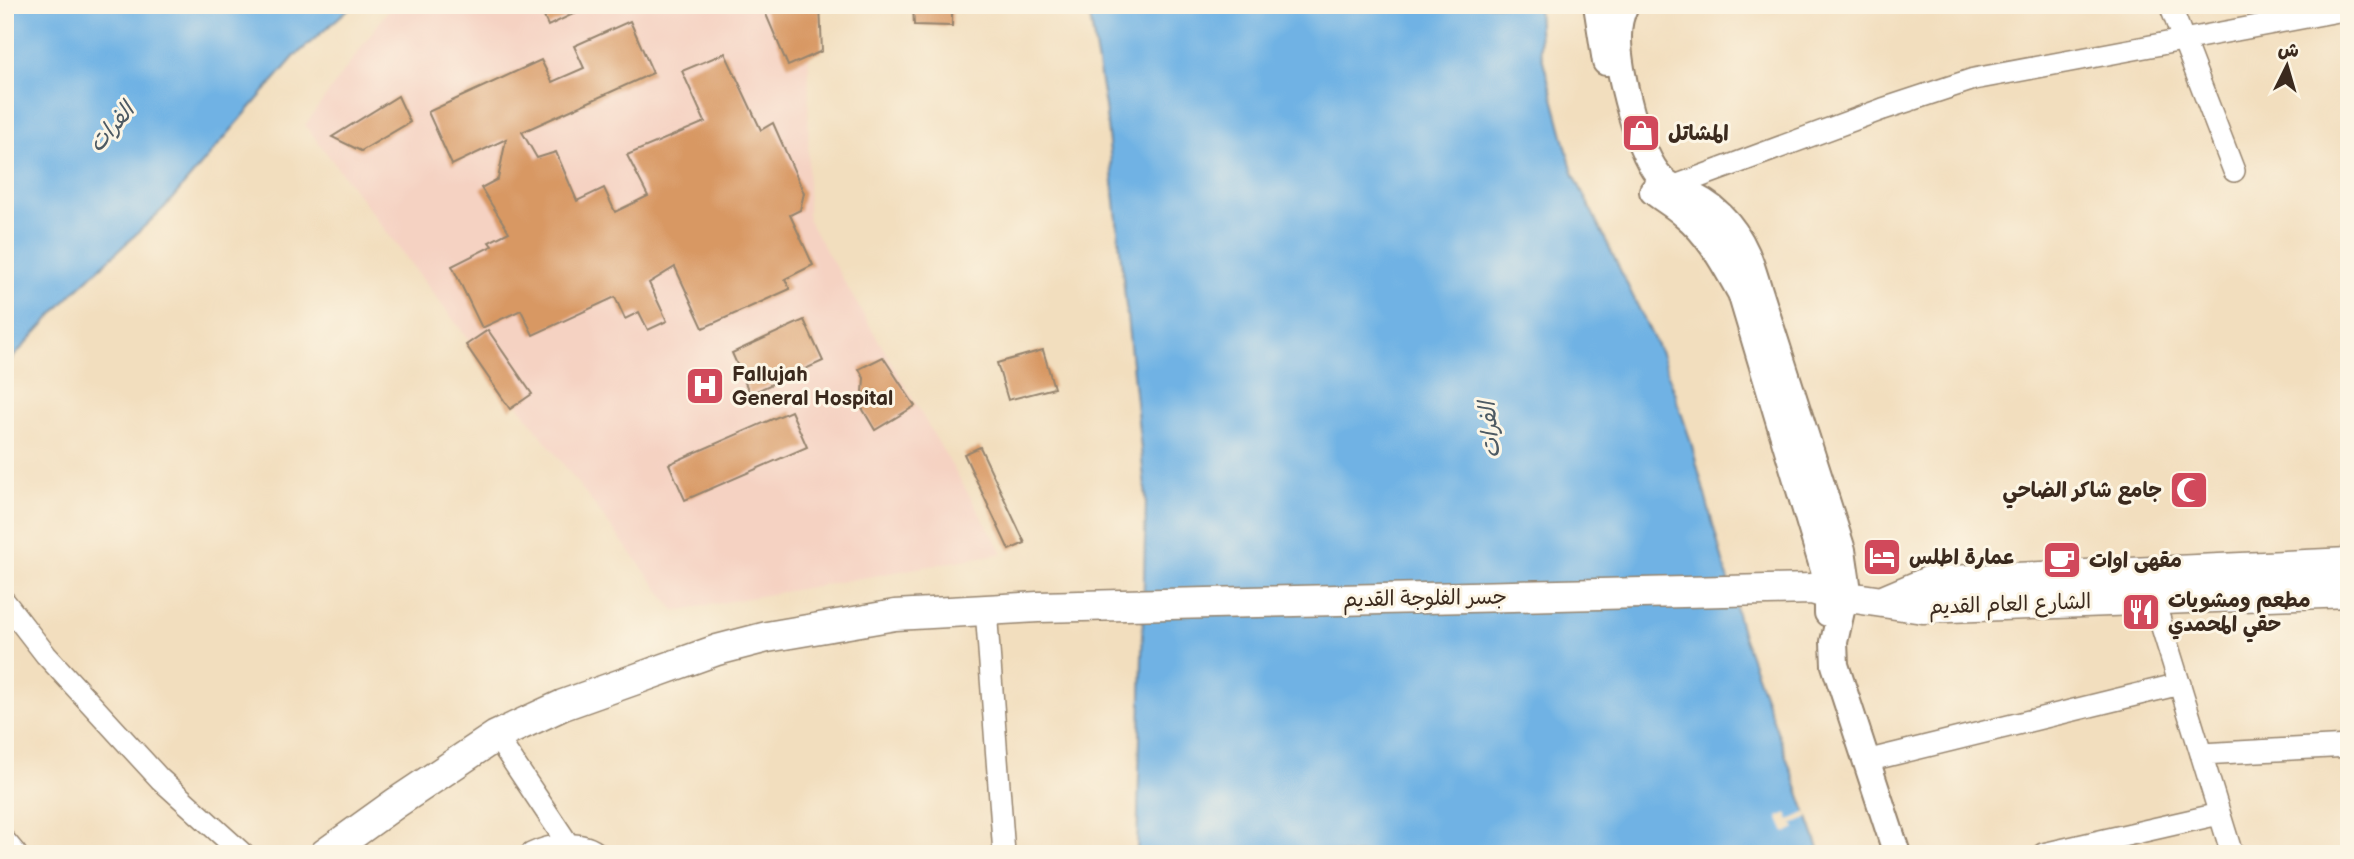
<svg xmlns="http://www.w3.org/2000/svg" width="2354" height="859" viewBox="0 0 2354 859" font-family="'Balsamiq Sans','Playpen Sans Arabic',sans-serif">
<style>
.built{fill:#f5d2c2}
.water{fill:#6fb2e4;stroke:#556e81;stroke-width:2}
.pier{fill:#f2debe}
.building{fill:#d89863}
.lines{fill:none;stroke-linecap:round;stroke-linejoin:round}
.minor-casing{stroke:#96846e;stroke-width:24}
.tertiary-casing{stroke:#96846e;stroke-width:30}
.secondary-casing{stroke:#96846e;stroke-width:33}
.minor{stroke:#fff;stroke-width:21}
.tertiary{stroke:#fff;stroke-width:26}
.secondary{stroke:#fff;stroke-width:30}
.labels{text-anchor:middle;stroke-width:6;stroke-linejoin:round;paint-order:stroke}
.poi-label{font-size:21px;font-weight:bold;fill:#3b2a1e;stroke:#fcf5e5;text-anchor:start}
.street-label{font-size:21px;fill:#3b2a1e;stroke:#fcf5e5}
.water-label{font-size:23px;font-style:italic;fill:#4d5a63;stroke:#fcf5e5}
</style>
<rect width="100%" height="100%" fill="#fcf5e5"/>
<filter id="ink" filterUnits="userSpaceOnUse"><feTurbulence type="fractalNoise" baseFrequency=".0143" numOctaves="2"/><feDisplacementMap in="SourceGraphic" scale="14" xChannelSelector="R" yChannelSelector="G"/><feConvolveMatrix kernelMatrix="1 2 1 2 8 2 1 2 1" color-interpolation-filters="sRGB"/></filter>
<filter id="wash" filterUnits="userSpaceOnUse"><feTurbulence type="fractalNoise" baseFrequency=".00686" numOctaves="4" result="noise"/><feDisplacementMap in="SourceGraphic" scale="28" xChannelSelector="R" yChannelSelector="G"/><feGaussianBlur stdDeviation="1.57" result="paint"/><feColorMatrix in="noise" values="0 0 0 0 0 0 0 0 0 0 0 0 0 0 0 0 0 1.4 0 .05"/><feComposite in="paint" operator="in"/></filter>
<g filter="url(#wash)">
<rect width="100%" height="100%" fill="#f2debe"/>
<path class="built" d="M 392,5 L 809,5 L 808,220 L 1003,553 L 675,611 L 305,125 Z"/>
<path class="water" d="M 5,5 L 353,5 L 294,57 L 165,207 L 71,295 L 5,366 Z
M 1088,5 L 1538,5 L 1540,49 L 1573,173 L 1662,356 L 1690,439 L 1743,636 L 1821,854 L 1137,854 L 1146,498 L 1105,106 Z"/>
<path class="pier" d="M 1807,812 L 1809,817 L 1793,824 L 1795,829 L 1785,833 L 1778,817 L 1787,813 L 1790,820 Z"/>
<g id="blocks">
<path class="building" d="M 539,5 L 592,5 L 548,26 Z
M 762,5 L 820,5 L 822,51 L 788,66 Z
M 913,5 L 952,5 L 952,26 L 914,25 Z
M 630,21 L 653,73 L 522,132 L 537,158 L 556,152 L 577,201 L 604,188 L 615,212 L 648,196 L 627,155 L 705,122 L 682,71 L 725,53 L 761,130 L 773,123 L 804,193 L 800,210 L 790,215 L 813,265 L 785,279 L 790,289 L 703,328 L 675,267 L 649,283 L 667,321 L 648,330 L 639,312 L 625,319 L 615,297 L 533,335 L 521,310 L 482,328 L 452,266 L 492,246 L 489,242 L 509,232 L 481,188 L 498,179 L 506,139 L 452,165 L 428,112 L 541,60 L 552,82 L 584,68 L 574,46 Z
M 398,96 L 410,122 L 361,151 L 332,137 Z
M 804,320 L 823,361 L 750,394 L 732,353 Z
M 488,330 L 532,394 L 510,409 L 466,345 Z
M 1043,350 L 1054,388 L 1008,400 L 997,363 Z
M 883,357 L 915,406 L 875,430 L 862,408 L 864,378 L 859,369 Z
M 791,411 L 807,447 L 685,500 L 669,464 Z
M 980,447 L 1025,543 L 1009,550 L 964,454 Z"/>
</g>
</g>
<g filter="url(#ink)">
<use href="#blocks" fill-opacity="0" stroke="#96846e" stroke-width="2"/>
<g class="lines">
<g class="minor-casing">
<path id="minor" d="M 2170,5 L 2234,171
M 1664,190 L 1883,109 L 1974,79 L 2349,9
M 2153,598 L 2232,854
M 5,602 L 46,655 L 160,779 L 243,854
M 986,609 L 1004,854
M 496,736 L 568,844
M 2201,754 L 2349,746
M 1866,761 L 2180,684
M 5,841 L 16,854
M 531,854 C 550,845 581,839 598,854
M 2043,854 L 2219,814"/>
</g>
<g class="tertiary-casing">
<path id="tertiary" d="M 1597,5 L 1606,62
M 1625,5 C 1620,15 1618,26 1618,36 C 1617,70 1638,155 1662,179 C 1671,188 1683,192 1694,197 C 1723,211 1741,237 1751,266 L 1842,550 L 1847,584 L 1834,642 L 1835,665 L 1897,854
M 1653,191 C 1663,199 1674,205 1684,214 C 1710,235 1725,265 1741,293 L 1824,570 L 1828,594 L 1828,613"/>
</g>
<g class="secondary-casing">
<path id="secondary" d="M 1883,601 L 1928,582 L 2349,563
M 325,854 L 396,803 L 496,736 L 563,705 L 639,678 L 717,650 L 767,637 L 895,615 L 1038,607 L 1812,589 L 1828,594 L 1923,608 L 2349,592"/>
</g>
<use href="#minor" class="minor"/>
<use href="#tertiary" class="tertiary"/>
<use href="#secondary" class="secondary"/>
</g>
</g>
<defs>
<g id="shop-square" transform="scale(2.0125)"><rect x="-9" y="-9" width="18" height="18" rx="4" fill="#d1495b" stroke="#fcf5e5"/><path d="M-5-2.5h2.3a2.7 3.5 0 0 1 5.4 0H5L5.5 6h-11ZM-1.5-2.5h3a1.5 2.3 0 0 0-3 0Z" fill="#fff"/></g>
<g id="hospital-square" transform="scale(2.0125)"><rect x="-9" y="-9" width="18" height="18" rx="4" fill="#d1495b" stroke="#fcf5e5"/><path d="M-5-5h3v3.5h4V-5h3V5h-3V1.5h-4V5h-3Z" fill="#fff"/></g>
<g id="mosque-square" transform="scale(2.0125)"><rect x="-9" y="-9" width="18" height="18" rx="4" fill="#d1495b" stroke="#fcf5e5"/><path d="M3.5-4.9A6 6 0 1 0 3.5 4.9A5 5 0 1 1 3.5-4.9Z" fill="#fff"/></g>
<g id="hotel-square" transform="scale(2.0125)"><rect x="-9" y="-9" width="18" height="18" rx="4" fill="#d1495b" stroke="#fcf5e5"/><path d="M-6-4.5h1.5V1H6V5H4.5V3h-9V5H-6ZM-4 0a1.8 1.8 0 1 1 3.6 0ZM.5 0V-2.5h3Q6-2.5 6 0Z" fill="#fff"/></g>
<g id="cafe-square" transform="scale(2.0125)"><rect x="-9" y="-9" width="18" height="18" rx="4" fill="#d1495b" stroke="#fcf5e5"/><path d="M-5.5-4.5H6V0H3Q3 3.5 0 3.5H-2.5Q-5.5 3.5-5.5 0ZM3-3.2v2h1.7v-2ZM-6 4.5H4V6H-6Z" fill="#fff"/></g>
<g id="restaurant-square" transform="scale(2.0125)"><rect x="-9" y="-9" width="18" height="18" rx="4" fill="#d1495b" stroke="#fcf5e5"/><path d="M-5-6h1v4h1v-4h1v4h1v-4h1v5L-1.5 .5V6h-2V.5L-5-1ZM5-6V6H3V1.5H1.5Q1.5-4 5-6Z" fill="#fff"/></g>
</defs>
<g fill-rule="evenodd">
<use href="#shop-square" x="1641" y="133"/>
<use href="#hospital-square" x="705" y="386"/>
<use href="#mosque-square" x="2189" y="490"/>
<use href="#hotel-square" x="1882" y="557"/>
<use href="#cafe-square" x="2062" y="560"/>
<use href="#restaurant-square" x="2141" y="612"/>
</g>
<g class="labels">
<g class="poi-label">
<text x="1668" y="140">المشاتل</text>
<text x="732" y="381">Fallujah<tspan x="732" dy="24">General Hospital</tspan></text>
<text x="2162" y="497" text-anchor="end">جامع شاكر الضاحي</text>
<text x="1909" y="564">عمارة اطلس</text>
<text x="2089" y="567">مقهى اوات</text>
<text x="2168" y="607">مطعم ومشويات<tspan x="2168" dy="24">حقي المحمدي</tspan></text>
</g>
<g class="street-label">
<text transform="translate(1425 598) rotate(-1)" y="7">جسر الفلوجة القديم</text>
<text transform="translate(2010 604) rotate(-2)" y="7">الشارع العام القديم</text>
</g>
<g class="water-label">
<text transform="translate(111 127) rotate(-49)" y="8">الفرات</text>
<text transform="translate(1489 430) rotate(-95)" y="8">الفرات</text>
</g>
</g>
<rect width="2354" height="859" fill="none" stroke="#fcf5e5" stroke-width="28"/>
<g transform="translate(2287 66) rotate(5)" stroke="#fcf5e5" stroke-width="5" paint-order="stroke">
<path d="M0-5L12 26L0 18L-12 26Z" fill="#3b2a1e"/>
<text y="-10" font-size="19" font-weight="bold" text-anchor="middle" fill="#3b2a1e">ش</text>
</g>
</svg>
